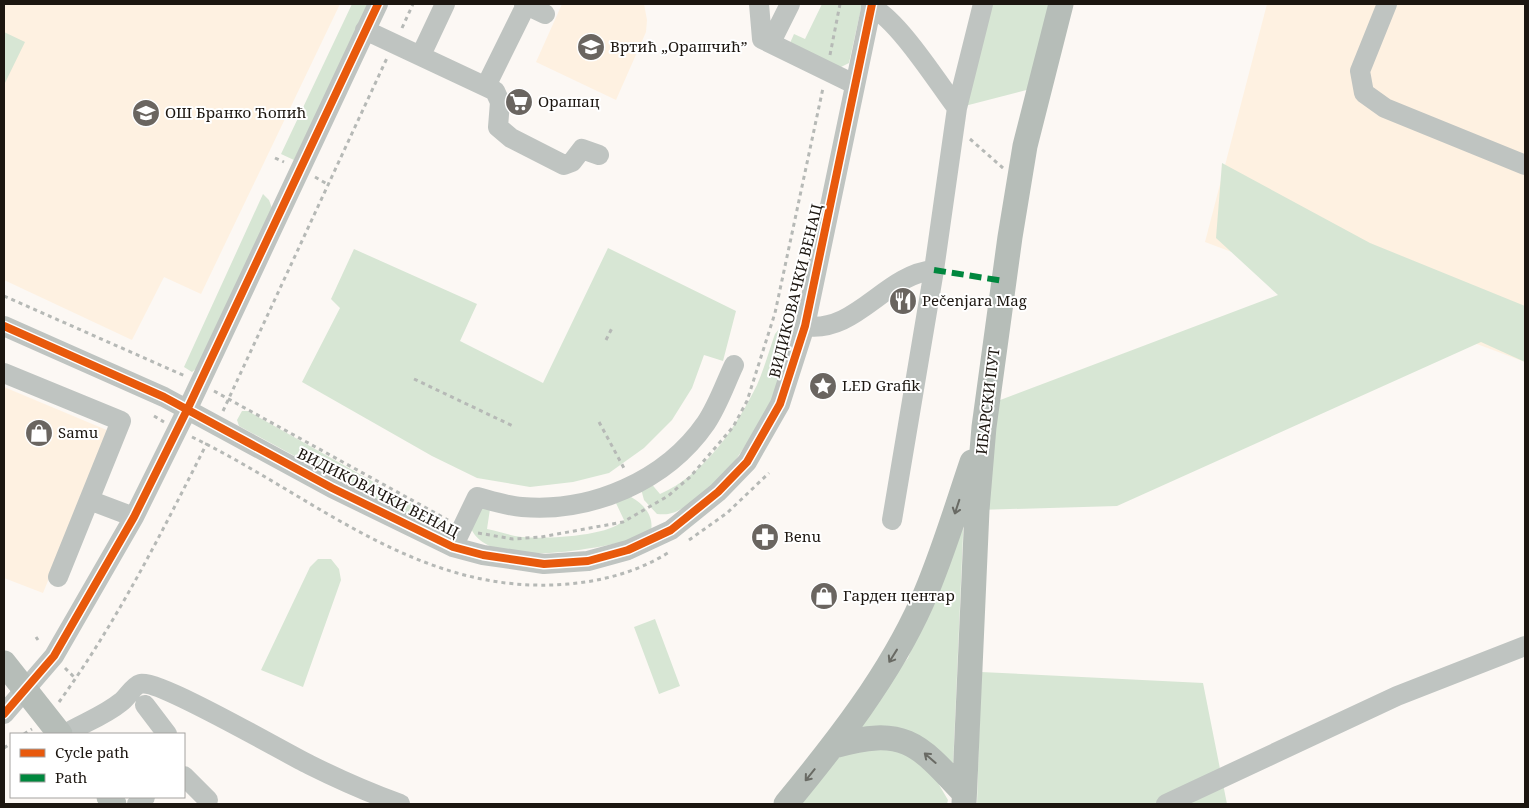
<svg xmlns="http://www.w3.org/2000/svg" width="1529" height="808" viewBox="0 0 1529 808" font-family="'Noto Serif',serif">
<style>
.built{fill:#fef1e1}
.green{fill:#d7e6d4}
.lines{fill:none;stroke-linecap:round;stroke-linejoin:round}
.path{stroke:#b6b9b6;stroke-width:3;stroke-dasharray:4 4;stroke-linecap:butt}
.minor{stroke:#bfc4c1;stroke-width:20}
.major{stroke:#b6bdb8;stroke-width:25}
.quiet{stroke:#00873e;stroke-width:6;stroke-dasharray:12 6;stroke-linecap:butt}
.cycleway-casing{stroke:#fff;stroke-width:11}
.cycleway{stroke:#e8590c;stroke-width:8}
.oneway{stroke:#696a64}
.labels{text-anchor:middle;stroke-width:4;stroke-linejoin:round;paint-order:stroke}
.poi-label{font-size:15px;fill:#1c1610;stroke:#fff;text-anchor:start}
.street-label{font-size:15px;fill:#1c1610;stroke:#fff}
</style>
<rect width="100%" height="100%" fill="#fcf8f4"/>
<path class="built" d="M 4,4 L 340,4 L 201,294 L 164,277 L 132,340 L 4,280 Z
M 562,4 L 644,4 L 647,20 L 646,32 L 616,100 L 536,62 Z
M 1267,4 L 1525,4 L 1525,362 L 1205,242 Z
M 4,387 L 109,431 L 43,593 L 4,578 Z"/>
<path class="green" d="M 352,4 L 369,4 L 294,160 L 281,154 Z
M 822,4 L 862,4 L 849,63 L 837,69 L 790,43 L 794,34 L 805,39 Z
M 983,4 L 1061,4 L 1038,87 L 957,108 Z
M 4,32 L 25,42 L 4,85 Z
M 1222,163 L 1370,243 L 1525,306 L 1525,362 L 1481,342 L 1117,506 L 977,510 L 987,405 L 1278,295 L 1216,238 Z
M 263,194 L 269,200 L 273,211 L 197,368 L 192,372 L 184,367 Z
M 608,248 L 736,311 L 723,361 L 704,355 L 692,388 L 672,420 L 644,448 L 609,473 L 573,482 L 530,487 L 477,478 L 432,456 L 302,382 L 340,308 L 331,299 L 354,249 L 477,304 L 460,341 L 543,383 Z
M 779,329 L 786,329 C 803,358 748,445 729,469 C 718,483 689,508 672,513 C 667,515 661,514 657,514 L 644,500 L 641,489 L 649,481 L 660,494 C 705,474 735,429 757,385 C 764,369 769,351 775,334 Z
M 242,411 L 248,411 L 441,520 L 445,526 L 445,531 L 441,533 L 435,532 L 239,426 L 237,420 Z
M 631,497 C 644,504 654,516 651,531 L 642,538 C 605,546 487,574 470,526 L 478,509 L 490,509 L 487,529 C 499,531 510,536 522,537 C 544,539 608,537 624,520 L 615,501 Z
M 964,512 L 953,768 L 922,743 L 841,740 L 908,658 Z
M 318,559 L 331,559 L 339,569 L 341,580 L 303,687 L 261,670 L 310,567 Z
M 655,619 L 680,686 L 659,694 L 634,627 Z
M 981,672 L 1203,683 L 1227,804 L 977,804 Z
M 860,747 L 894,747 L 928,766 L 948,800 L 947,804 L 796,804 L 832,761 Z"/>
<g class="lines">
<path class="path" d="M 402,28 L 413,4
M 830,55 L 840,4
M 970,139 L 1003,168
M 275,158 L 284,162
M 315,177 L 327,184
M 4,296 L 185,376
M 606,340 L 612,328
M 414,379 L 515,427
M 214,391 L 448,520
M 223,411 L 387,58
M 154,416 L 164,422
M 599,422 L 625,470
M 192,437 C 316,497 420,597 568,584 C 604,581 640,571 671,551
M 478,533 L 513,539 L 541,537 L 623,522 L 668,496 L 690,477 L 733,427 L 747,401 L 775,313 L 823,88
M 689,540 L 727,513 L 769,473
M 36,637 L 38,640
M 65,668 L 76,679
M 59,702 C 117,622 162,532 207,443
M 24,734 L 32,729
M 4,748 L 11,743"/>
<path class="minor" d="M 524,4 L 545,14
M 759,4 L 762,39 L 854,84
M 1387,4 L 1360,71 L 1364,93 L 1385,108 L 1525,165
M 871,7 C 897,18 938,83 957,108
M 365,30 L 495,91 L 500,102 L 498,127 L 511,138 L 564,165 L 572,162 L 582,149 L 599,155
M 771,42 L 790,4
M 421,55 L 445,4
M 486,86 L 526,5
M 4,326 L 164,397 L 332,488 L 453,547 L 483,555 L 544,564 L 588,561 L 628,550 L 671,530 L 718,492 L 747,462 L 780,404 L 805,326 L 872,4
M 805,326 C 856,334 885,274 934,270
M 4,373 L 121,421 L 58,577
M 89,500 L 134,517
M 892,520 L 934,270 L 957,108 L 983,4
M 453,547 L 477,497 C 492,501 507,506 522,507 C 591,513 666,481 706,423 C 718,405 725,384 734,365
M 145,705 L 167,734
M 4,714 L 54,656 L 134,517 L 188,408 L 378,4
M 65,734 C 83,723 104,716 121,702 C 127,698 133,686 140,684 C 159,679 285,753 310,765 C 340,780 370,793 400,804
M 184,776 L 208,800
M 137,804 L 145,797
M 1166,804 L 1397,696 L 1525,646"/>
<path class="major" d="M 4,663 L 60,734
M 834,746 C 904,726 918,743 964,793
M 109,797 L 114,804
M 786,804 C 837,742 889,676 922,602 C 942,557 956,509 972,462
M 964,804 L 977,510 L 984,427 L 1010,237 L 1025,146 L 1061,4"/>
<path class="quiet" d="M 934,270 L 1004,281"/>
<g class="cycleway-casing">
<path id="cycleway" d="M 4,326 L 164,397 L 332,488 L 453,547 L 483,555 L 544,564 L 588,561 L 628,550 L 671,530 L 718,492 L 747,462 L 780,404 L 805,326 L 872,4
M 4,714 L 54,656 L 134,517 L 188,408 L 378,4"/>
</g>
<use href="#cycleway" class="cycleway"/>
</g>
<defs><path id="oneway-shaft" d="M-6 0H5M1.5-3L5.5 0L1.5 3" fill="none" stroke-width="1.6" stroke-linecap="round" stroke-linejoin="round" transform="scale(1.25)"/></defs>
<g class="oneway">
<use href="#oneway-shaft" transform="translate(957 507) rotate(108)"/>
<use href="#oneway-shaft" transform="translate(893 656) rotate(122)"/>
<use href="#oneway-shaft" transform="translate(930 758) rotate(-139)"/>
<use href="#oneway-shaft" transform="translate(810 775) rotate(129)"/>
</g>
<defs>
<g id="school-disc" transform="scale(1.4375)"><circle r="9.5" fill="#6a6560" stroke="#fff"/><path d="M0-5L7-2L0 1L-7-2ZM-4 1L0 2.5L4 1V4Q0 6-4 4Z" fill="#fff"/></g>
<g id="supermarket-disc" transform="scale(1.4375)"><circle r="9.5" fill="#6a6560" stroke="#fff"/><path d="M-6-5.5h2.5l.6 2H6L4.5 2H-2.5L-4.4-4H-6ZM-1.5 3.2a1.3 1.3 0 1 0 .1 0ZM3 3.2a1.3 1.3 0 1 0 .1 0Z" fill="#fff"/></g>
<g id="restaurant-disc" transform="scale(1.4375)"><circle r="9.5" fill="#6a6560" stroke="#fff"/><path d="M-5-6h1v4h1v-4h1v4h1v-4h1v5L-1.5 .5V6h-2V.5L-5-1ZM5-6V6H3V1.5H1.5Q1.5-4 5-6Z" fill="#fff"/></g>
<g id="sight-disc" transform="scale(1.4375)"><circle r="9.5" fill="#6a6560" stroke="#fff"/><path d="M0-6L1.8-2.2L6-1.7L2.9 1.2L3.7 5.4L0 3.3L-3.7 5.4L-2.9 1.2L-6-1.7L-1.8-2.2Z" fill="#fff"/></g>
<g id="shop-disc" transform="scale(1.4375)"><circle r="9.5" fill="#6a6560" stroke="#fff"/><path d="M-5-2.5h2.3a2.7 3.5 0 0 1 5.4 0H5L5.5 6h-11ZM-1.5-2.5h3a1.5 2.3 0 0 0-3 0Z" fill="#fff"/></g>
<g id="pharmacy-disc" transform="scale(1.4375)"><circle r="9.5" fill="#6a6560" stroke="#fff"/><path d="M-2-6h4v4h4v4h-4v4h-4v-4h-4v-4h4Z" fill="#fff"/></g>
</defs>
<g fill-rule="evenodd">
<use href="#school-disc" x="591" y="47"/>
<use href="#supermarket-disc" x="519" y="102"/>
<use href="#school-disc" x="146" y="113"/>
<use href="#restaurant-disc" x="903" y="301"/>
<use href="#sight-disc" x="823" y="386"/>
<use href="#shop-disc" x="39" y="433"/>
<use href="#pharmacy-disc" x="765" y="537"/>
<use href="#shop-disc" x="824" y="596"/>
</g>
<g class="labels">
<g class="poi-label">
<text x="610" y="52">Вртић „Орашчић”</text>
<text x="538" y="107">Орашац</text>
<text x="165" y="118">ОШ Бранко Ћопић</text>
<text x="922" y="306">Pečenjara Mag</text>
<text x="842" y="391">LED Grafik</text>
<text x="58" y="438">Samu</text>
<text x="784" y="542">Benu</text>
<text x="843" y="601">Гарден центар</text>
</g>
<g class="street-label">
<text transform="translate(796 291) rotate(-76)" y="5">ВИДИКОВАЧКИ ВЕНАЦ</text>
<text transform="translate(988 401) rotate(-83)" y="5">ИБАРСКИ ПУТ</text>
<text transform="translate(378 493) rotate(27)" y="5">ВИДИКОВАЧКИ ВЕНАЦ</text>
</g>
</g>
<rect width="1529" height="808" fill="none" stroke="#1c1610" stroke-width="10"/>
<rect x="10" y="733" width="175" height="65" fill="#ffffff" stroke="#a4a29f"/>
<rect x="20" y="749" width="25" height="8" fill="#e8590c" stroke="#a4a29f"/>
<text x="55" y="758" font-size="15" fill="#1c1610">Cycle path</text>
<rect x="20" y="774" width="25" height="8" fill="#00873e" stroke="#a4a29f"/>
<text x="55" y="783" font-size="15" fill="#1c1610">Path</text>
</svg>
